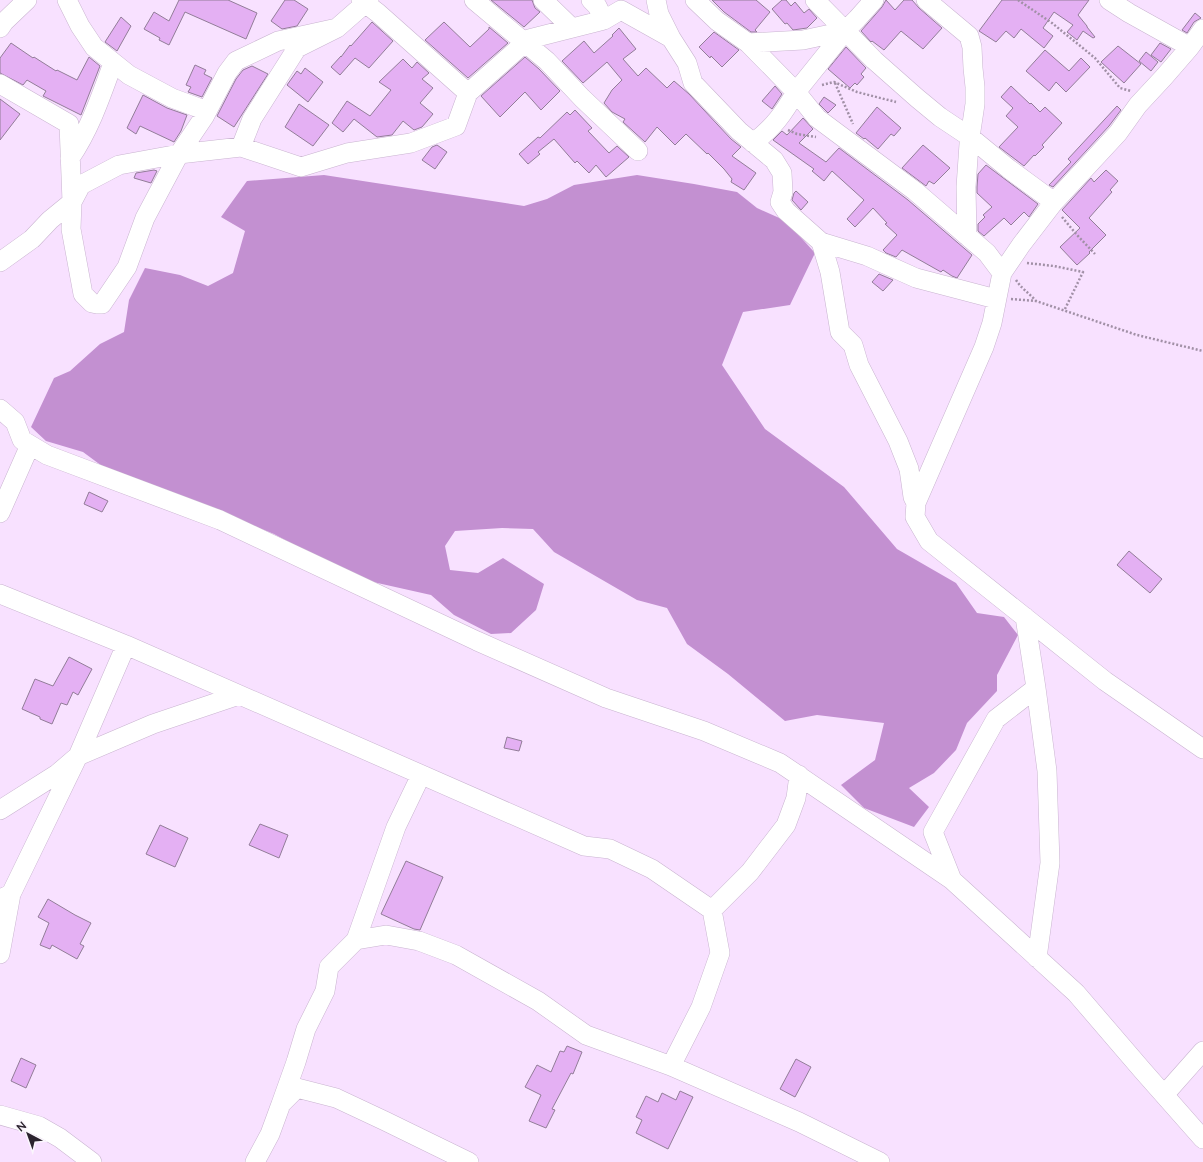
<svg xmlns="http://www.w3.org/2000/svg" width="1203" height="1162" viewBox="0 0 1203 1162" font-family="Lato,sans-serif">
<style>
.water{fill:#c390d1}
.building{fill:#e4b0f3;stroke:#927d98}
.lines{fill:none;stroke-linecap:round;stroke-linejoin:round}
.minor-casing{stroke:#c9b4d0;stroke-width:20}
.path{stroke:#a190a6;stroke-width:2.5;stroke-dasharray:2 2;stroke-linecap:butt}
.minor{stroke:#fff;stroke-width:19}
</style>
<rect width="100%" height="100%" fill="#f8e1ff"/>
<path class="water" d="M 324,175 L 524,206 L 547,199 L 574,185 L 637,175 L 694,184 L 737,192 L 757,208 L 786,221 L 815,253 L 790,305 L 743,312 L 722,365 L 765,429 L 844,487 L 897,549 L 956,583 L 977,613 L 1004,617 L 1018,635 L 997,675 L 997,691 L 967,723 L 956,750 L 934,773 L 909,788 L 929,807 L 914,827 L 864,808 L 841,785 L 875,760 L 884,723 L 817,715 L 785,721 L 728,674 L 687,644 L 667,608 L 637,600 L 554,552 L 533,529 L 502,528 L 455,531 L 445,546 L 450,570 L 478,573 L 503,558 L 544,584 L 536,610 L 511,633 L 491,634 L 454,615 L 431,595 L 373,582 L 314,556 L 274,534 L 102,466 L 83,452 L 46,441 L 31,427 L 54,378 L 70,371 L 100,344 L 124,332 L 129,300 L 145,268 L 180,275 L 208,286 L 233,273 L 245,231 L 221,217 L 247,181 Z"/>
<path class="building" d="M 179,0 L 228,0 L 257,13 L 246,39 L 185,12 L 169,45 L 159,40 L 160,38 L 144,29 L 154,12 L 169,21 Z
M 285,0 L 294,0 L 308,9 L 297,26 L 282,29 L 271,21 Z
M 491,0 L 532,0 L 535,8 L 540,12 L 524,27 Z
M 712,0 L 756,0 L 770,12 L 755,30 L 757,32 L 751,32 L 724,12 Z
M 782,0 L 786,0 L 791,6 L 795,2 L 804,13 L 809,9 L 817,18 L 807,28 L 793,30 L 787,23 L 785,24 L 772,9 Z
M 886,0 L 895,10 L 904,0 L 912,0 L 919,8 L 942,28 L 923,49 L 901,31 L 884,50 L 872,41 L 871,42 L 861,31 L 882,7 Z
M 1002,0 L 1089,0 L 1078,15 L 1087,26 L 1087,27 L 1095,37 L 1093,38 L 1083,31 L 1077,40 L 1067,32 L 1073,25 L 1054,12 L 1043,28 L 1053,36 L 1044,48 L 1021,29 L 1014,38 L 1006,31 L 996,42 L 979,31 Z
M 1195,13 L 1201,18 L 1194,22 L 1187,33 L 1182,30 Z
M 121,17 L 131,26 L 117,51 L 105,42 Z
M 372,22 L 393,41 L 369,68 L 355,58 L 340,75 L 331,67 L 341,56 L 341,57 L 350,45 L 351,46 Z
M 444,22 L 470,47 L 489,29 L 489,27 L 508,43 L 468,78 L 425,40 Z
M 619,28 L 636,49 L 623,59 L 638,76 L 646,68 L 667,88 L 674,81 L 689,94 L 731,139 L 741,147 L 732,156 L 756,173 L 744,190 L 731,182 L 732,179 L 724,169 L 708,153 L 707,154 L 686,134 L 675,145 L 657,127 L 645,142 L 623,122 L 625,119 L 612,112 L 604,103 L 612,90 L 622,80 L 607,62 L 583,83 L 562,61 L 584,41 L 594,53 L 613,36 L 612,35 Z
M 714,32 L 739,50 L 722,67 L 711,56 L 710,58 L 699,47 Z
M 11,43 L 33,58 L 34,57 L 56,71 L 57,70 L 77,80 L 89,57 L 100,66 L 81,115 L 43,96 L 46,91 L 27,80 L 23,85 L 0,73 L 0,58 Z
M 1160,43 L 1171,49 L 1161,62 L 1151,55 Z
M 1118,46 L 1141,64 L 1124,83 L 1101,62 Z
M 846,47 L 866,68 L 861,74 L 864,77 L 857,85 L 855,83 L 850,88 L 828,69 Z
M 1045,50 L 1069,71 L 1081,58 L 1090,67 L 1066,92 L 1056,82 L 1049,91 L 1026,71 Z
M 1146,52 L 1158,62 L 1151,71 L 1139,61 Z
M 525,57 L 539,69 L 560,91 L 541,110 L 525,92 L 500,117 L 481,96 Z
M 403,59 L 412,68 L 417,62 L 429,73 L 422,79 L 433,88 L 420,103 L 433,114 L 422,127 L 414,130 L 403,121 L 392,135 L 377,137 L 354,119 L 343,132 L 332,123 L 347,101 L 370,116 L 391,90 L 379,82 Z
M 195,65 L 206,70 L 204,74 L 212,78 L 202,97 L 188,92 L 191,87 L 186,85 Z
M 252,66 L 268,74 L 234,127 L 217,116 L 236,79 L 243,70 Z
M 305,68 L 323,82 L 308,102 L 287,85 L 297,71 L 301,74 Z
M 775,86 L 782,94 L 772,109 L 762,101 Z
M 1011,86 L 1030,104 L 1031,103 L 1040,112 L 1045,107 L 1062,123 L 1042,145 L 1044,147 L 1035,156 L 1034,155 L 1024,166 L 999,147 L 1018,127 L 1006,116 L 1013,108 L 1001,97 Z
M 143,95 L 167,108 L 187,115 L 181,131 L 174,142 L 140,126 L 136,134 L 127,128 Z
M 824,97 L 836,105 L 828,113 L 819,104 Z
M 0,99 L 20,114 L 0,140 Z
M 299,104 L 329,125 L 313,146 L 285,127 Z
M 1117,106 L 1121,110 L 1109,126 L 1053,187 L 1049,185 L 1071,162 L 1068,159 Z
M 877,107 L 901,128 L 894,136 L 891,134 L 878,149 L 865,138 L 864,139 L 856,133 Z
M 575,110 L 592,128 L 588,131 L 609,153 L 617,146 L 629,157 L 606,177 L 596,165 L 589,173 L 577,161 L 575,163 L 554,139 L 538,152 L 540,154 L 528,164 L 519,154 L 538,137 L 540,138 L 567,112 L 570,115 Z
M 803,118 L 813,129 L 799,143 L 826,162 L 839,148 L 908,200 L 972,255 L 957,278 L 952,276 L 943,270 L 941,272 L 902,250 L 896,257 L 886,253 L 883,250 L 897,235 L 885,224 L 887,223 L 873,208 L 855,227 L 847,219 L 864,200 L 832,171 L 824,181 L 812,171 L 814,169 L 773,140 L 782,131 L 787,135 Z
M 437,145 L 447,152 L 435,169 L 422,160 L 432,147 Z
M 923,145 L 950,168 L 934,184 L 929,181 L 926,186 L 902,168 Z
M 986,165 L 1038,204 L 1029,217 L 1024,212 L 1011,225 L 1004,218 L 984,236 L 978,231 L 978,224 L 985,217 L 983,215 L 992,207 L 977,193 L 977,187 L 978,174 Z
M 154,170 L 157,171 L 151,183 L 134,178 L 136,173 Z
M 1106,170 L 1118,181 L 1110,190 L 1112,192 L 1089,218 L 1106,235 L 1089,252 L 1090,253 L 1077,265 L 1060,247 L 1080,228 L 1062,210 L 1091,178 L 1094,182 Z
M 796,191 L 808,202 L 801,210 L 792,200 L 794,193 Z
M 879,274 L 893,280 L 883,291 L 872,282 Z
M 89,492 L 108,501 L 102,512 L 84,504 Z
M 1129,551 L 1162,579 L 1150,593 L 1117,565 Z
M 69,657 L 92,669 L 78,695 L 73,692 L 67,705 L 61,703 L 52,724 L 40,719 L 40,717 L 22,709 L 35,679 L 53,686 Z
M 507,737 L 522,741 L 519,751 L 504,748 Z
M 260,824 L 288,835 L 279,858 L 249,845 Z
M 160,825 L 188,838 L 175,867 L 146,854 Z
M 406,861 L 443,877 L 420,930 L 414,929 L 381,914 Z
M 48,899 L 75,915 L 91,923 L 80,944 L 84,946 L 77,959 L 52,945 L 50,949 L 40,945 L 49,923 L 38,917 Z
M 567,1046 L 582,1052 L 573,1074 L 571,1073 L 552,1109 L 555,1110 L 546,1128 L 529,1121 L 541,1095 L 525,1087 L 537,1065 L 551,1072 L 560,1051 L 564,1052 Z
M 21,1058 L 36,1065 L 26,1088 L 11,1081 Z
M 796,1059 L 811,1067 L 795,1097 L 780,1089 Z
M 680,1091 L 693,1097 L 668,1149 L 636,1133 L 642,1120 L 636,1117 L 646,1096 L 658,1102 L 662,1093 L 676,1100 Z"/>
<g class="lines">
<g class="minor-casing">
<path id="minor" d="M 67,0 L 80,26 L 94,47 L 129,75 L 172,98 L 207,111
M 361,0 L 378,13 L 468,93
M 474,0 L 547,61 L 582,98 L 638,151
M 543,0 L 572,28
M 656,0 L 659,14 L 671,38
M 695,0 L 717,21 L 748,43 L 796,92 L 845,31 L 857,19 L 874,0
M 815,0 L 874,60 L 917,98 L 940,117 L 970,137 L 1009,169 L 1054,202
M 926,0 L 969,36 L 972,47 L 973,68 L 975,87 L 975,104 L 969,144 L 966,187 L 967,236
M 1109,0 L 1129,13 L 1190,47
M 604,20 L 621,10 L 671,38 L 687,63 L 693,83 L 739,131 L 774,160 L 782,173 L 783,192 L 780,202 L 786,211 L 821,242 L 830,272 L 840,332 L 853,345 L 859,365 L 898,441 L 909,469 L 913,497 L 916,503
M 0,28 L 4,22 L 27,0
M 748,43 L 803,40 L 845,31
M 0,84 L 69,124 L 72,202 L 81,185 L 119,165 L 179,154 L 241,147 L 301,167 L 347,153 L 411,143 L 456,126 L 468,93 L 529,39 L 604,20 L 597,6 L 591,0
M 753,143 C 774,127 783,114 796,92 L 817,118 L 915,191 L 987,253 L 1002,273 L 992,323 L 984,347 L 916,503 L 915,517 L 929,541 L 1105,681 L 1203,749
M 241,147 L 252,119 L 297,48 L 337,28 L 369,0
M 70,158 C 90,129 101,96 113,63
M 821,242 L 867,256 L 916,278 L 996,299
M 0,262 L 32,239 L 50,220 L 72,202 L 71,229 L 83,294 L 92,303 L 97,304 L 102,304 L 127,267 L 145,218 L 179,154 L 204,117 L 227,73 L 236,61 L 278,41 L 337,28
M 1002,273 L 1021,245 L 1054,202 L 1118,133 L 1138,105 L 1164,77 L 1190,47 L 1203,29
M 0,409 L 15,422 L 22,440 L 47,455 L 220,520 L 477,641 L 606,698 L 704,731 L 780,763 L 952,880 L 1076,993 L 1143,1071 L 1203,1139
M 0,513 L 30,445
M 0,594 L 126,645 L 584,846 L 610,849 L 652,869 L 712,910 L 720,953 L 701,1007 L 671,1066
M 1025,617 L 1036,688 L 1047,771 L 1050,863 L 1037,958
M 0,810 L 57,774 L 78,756 L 126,645
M 952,880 L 933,832 L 996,719 L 1036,688
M 0,899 L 11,894 L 78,756 L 153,724 L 239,695
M 712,910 L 750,872 L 786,825 L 796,798 L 799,775
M 356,940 L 396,827 L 421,775
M 0,954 L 11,894
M 1164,1095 L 1203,1051
M 281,1104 L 296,1062 L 306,1029 L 325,991 L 329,967 L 356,940 L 386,935 L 419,941 L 456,955 L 538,1001 L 586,1035 L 671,1066 L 799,1122 L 880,1162
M 0,1115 L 39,1126 L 60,1138 L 92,1162
M 255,1162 L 270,1134 L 281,1104 L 297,1088 L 336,1098 L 385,1121 L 469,1162"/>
</g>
<path class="path" d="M 1018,0 L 1052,23 L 1095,58 L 1120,88 L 1131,91
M 835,83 L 853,124
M 822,85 L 834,82 L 857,92 L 896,102
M 788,130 L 797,134 L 816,137
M 1062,217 L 1077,235 L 1095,254
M 1027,263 L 1054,266 L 1083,272 L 1064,311
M 1016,280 C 1021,288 1029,293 1036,301
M 1011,299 L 1036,301 L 1137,335 L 1203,351"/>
<use href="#minor" class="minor"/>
</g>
<g transform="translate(28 1134) rotate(319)" stroke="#faf6fc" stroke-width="3" paint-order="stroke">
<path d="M0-3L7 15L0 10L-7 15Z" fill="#2b232e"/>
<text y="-6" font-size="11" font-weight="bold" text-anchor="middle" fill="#2b232e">N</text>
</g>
</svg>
